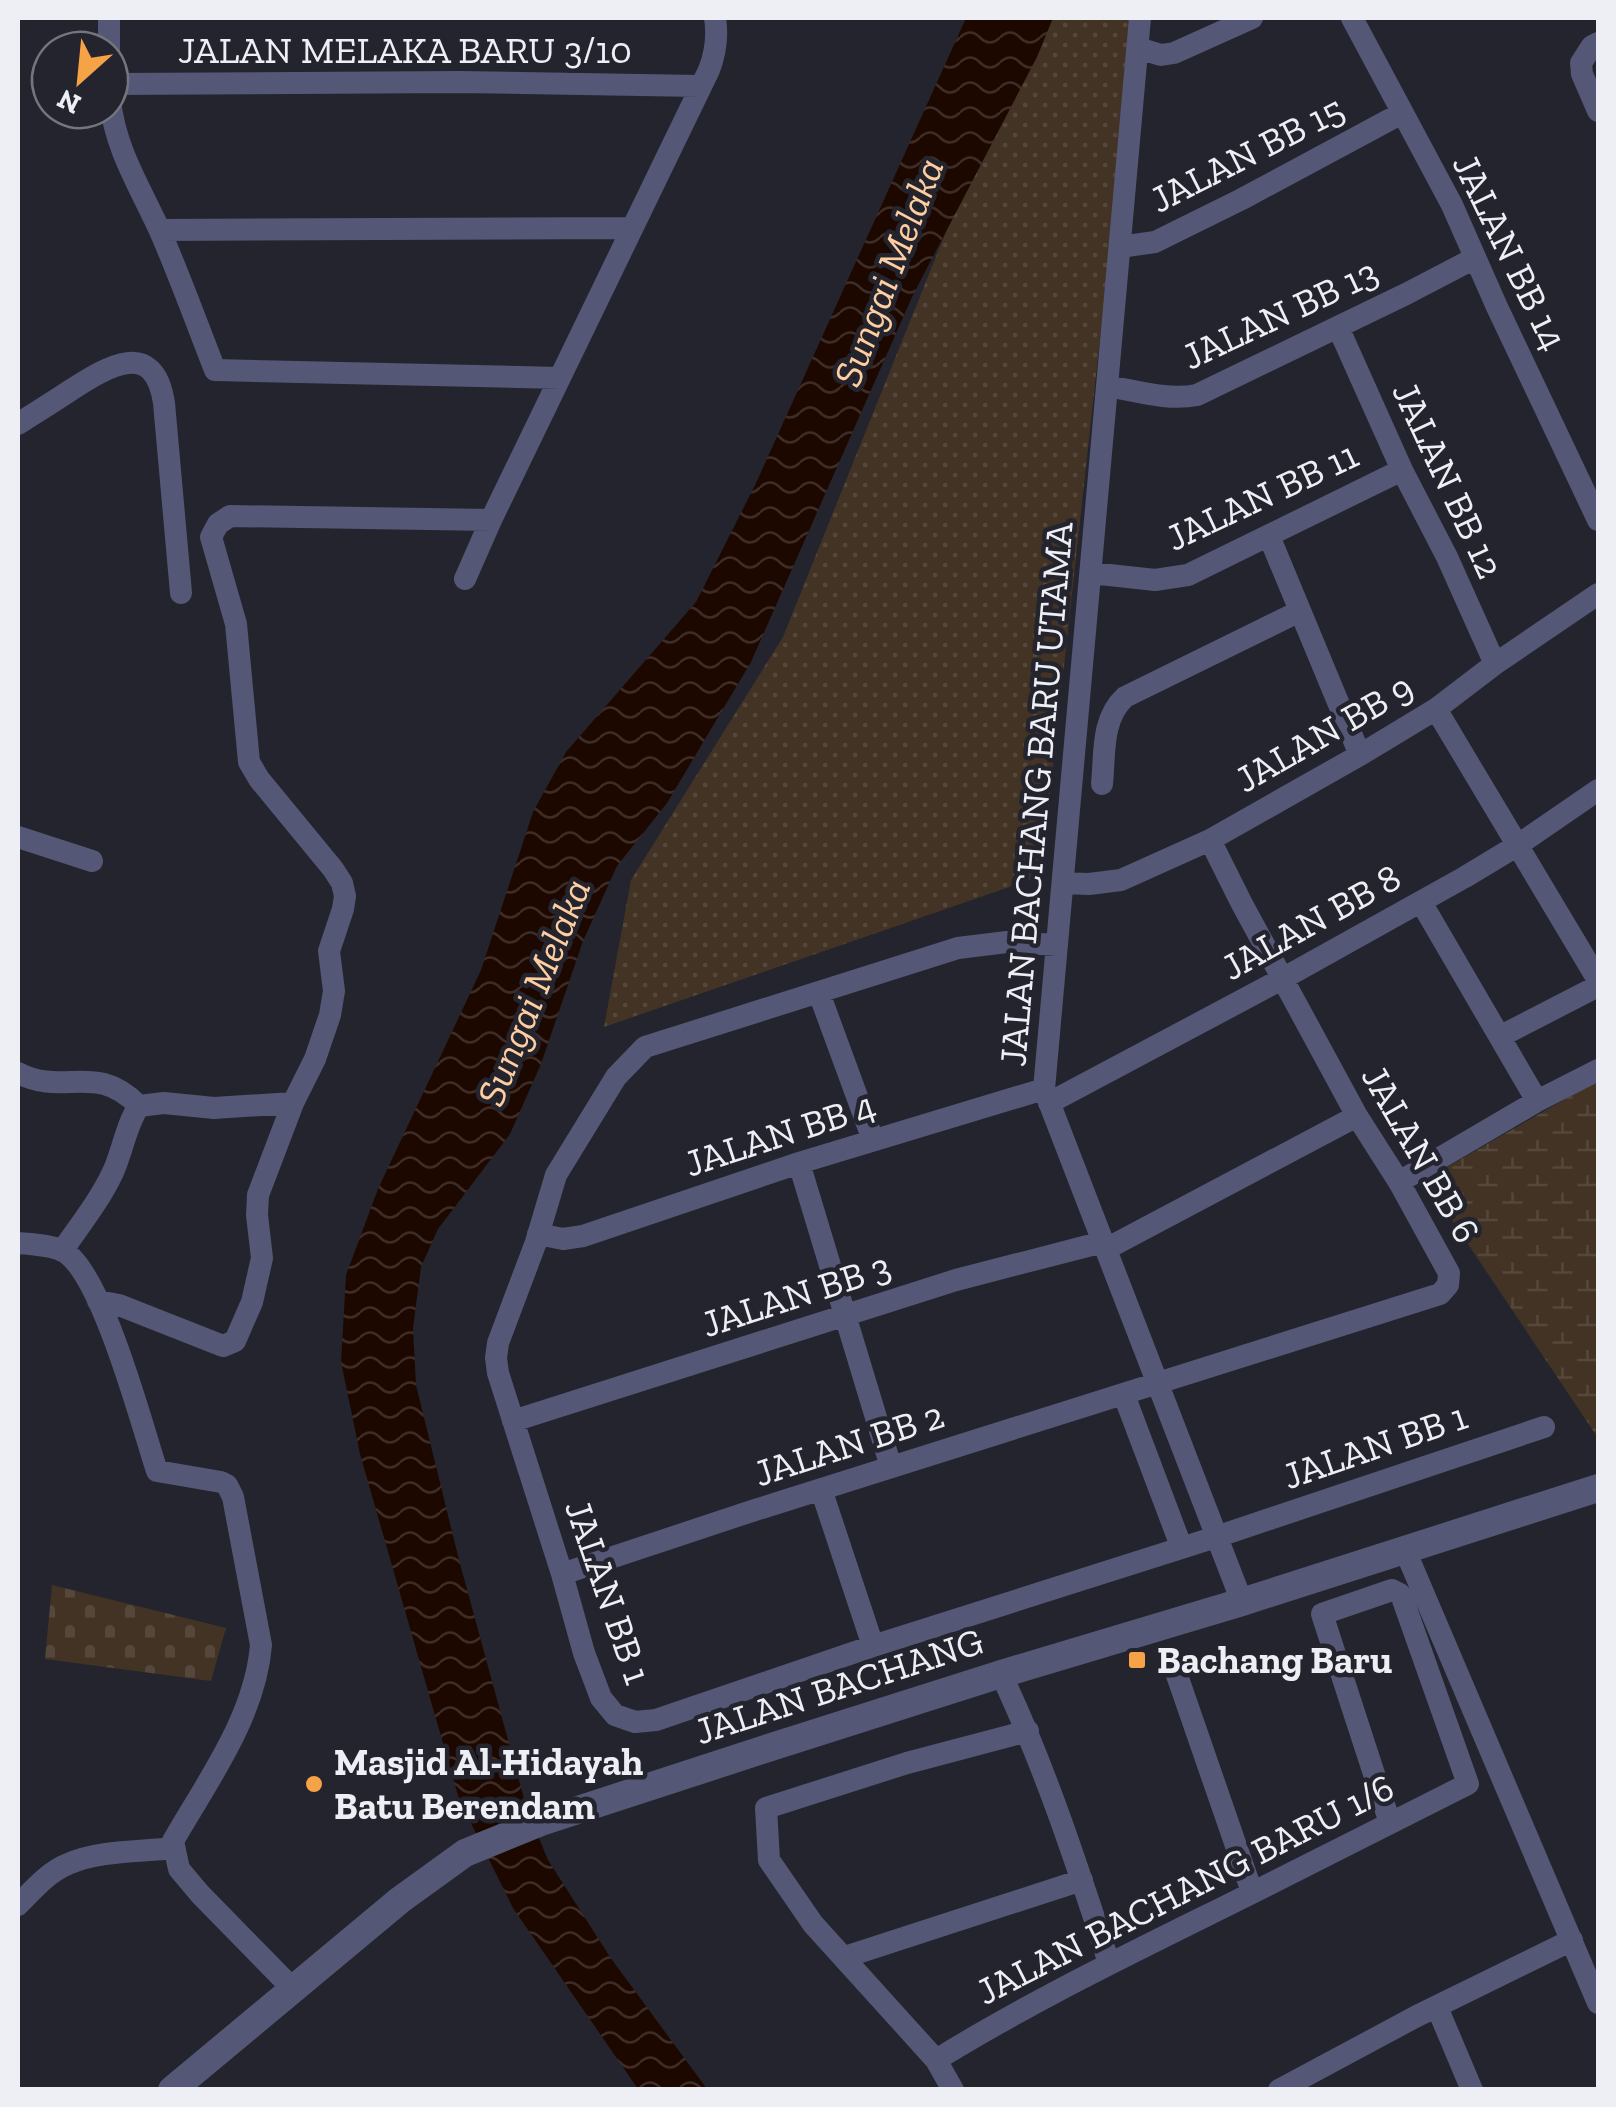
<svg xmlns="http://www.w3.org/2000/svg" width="1616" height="2107" viewBox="0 0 1616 2107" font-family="'Zilla Slab',serif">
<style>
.grass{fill:url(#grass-dots)}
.wetland{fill:url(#wetland-marsh)}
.cemetery{fill:url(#cemetery-stones)}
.water{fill:url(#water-waves)}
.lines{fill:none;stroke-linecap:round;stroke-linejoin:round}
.minor{stroke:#545775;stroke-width:22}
.tertiary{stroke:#545775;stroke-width:28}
.poi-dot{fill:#f6a247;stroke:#23242d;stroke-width:4}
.labels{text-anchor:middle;stroke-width:9;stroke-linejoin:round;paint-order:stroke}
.street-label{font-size:38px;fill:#eeeff5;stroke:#23242d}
.poi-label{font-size:38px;font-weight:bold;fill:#eeeff5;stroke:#23242d;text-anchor:start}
.water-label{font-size:40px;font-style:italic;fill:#fecea1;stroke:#23242d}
</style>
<defs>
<pattern id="grass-dots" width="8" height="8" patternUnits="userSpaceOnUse" patternTransform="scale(2.5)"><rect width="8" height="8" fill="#433325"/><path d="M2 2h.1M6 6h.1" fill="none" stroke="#55473a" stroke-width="1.8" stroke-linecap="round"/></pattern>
<pattern id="wetland-marsh" width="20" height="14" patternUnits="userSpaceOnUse" patternTransform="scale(2.5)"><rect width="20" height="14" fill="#433325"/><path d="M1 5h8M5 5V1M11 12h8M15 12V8" fill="none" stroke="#55473a"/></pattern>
<pattern id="cemetery-stones" width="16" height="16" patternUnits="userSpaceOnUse" patternTransform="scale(2.5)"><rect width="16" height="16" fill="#433325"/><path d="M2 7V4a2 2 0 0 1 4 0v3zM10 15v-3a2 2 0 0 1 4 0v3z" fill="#55473a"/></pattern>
<pattern id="water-waves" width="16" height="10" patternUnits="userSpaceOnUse" patternTransform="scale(2.5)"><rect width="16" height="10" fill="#1d0800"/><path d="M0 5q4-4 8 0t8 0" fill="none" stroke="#3e2c26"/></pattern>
</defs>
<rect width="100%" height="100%" fill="#23242d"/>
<path class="grass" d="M 1032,18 L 1133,18 L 1129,75 L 1041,876 L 604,1027 L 631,880 L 783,637 Z"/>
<path class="wetland" d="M 1598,1080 L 1598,1438 L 1425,1180 Z"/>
<path class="cemetery" d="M 52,1585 L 226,1628 L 211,1681 L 45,1659 Z"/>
<path class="water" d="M 966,18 L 1053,18 L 1037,57 L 913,295 L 751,662 L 667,803 L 617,866 L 583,941 L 541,1064 L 510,1134 L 438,1229 L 421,1267 L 413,1328 L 416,1385 L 459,1560 L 526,1806 L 548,1860 L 610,1957 L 707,2089 L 638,2089 L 513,1908 L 459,1799 L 360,1454 L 341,1362 L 346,1275 L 378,1189 L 481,970 L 533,812 L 566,752 L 696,602 L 756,483 Z"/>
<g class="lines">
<path class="minor" d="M 1140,18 L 1044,1089 L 1242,1602
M 1352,18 L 1452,205 L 1497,307 L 1598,520
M 1598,43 L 1592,46 L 1581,63 L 1582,74 L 1598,111
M 1138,48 L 1161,55 L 1174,53 L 1252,18
M 109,50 L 109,18
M 110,84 L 460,82 L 699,86
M 110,100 C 115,149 140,187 160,231 C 180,277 197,324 215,370 L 560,378
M 160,230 L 632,228
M 1120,247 L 1155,242 L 1242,199 L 1402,113
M 1338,327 L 1402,470 L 1447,557 L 1495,664
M 1107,386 C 1137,391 1168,401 1197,395 L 1406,294 L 1475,258
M 18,424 C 35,413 53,402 71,390 C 107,367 154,337 164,403 L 181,593
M 1269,536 L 1360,755
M 1091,573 L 1155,580 L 1188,575 L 1402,470
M 465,579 L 491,520 L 709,70 C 716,52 718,37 715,18
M 1436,709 L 1598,980
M 1102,784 C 1105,754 1101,719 1125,697 L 1300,611
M 18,837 L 92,861
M 1063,883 L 1089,884 L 1121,880 L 1210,840 L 1360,755 L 1436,709 L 1495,664 L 1598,594
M 1421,902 L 1537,1101
M 1057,945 L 1007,942 L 958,948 L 645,1047 L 616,1077 L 556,1175 L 536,1242 L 498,1343 L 496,1358 L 498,1373 L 562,1574 L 584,1653 L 601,1698 L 615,1715 L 635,1722 L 656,1720 L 873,1646 L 1216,1537 L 1544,1427
M 819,993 L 873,1140
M 1501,1036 L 1598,986
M 18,1073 C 65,1097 95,1061 139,1106
M 1049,1103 L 1282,979 L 1465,877 L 1518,845 L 1598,790
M 799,1163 L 891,1467
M 1399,1182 L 1537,1101 L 1598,1070
M 538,1234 L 563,1239 L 583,1236 L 799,1163 L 1044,1089
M 18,1243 C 32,1244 51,1245 63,1251 C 102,1272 142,1426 157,1471 L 221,1482 L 227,1485 L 233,1497 L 261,1645 C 255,1717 208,1780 173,1841 L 179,1869 L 200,1894 L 293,1989
M 1106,1249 L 1357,1116
M 62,1251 C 80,1225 100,1200 113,1172 C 123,1150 126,1125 139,1106 L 164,1103 L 214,1108 L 293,1103
M 98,1301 L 119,1305 L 223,1346 L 235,1341 L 252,1302 L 262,1258 L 257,1215 L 258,1195 L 293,1103 L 315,1059 L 330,1015 L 334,991 L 329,951 L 343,909 L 345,896 L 342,883 L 333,869 L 259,779 L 249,762 L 236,624 L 211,537 L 218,524 L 230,516 L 491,520
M 1124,1395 L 1181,1546
M 513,1421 L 956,1280 L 1103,1242
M 821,1489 L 873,1646
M 1405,1550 L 1598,2003
M 562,1574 L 752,1511 L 1440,1294 L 1448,1285 L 1449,1273 L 1399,1182 L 1357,1116 L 1242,904 L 1210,840
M 1171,1658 L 1252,1892
M 1001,1674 C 1045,1767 1077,1865 1109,1963
M 18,1905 C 33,1890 48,1872 68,1864 C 99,1850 140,1852 173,1848
M 845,1957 L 1082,1880
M 1437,2007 L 1472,2090
M 936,2060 C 1030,2002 1129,1954 1228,1905 C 1308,1864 1388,1825 1468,1784 L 1403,1600 L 1400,1594 L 1392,1590 L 1322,1614 L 1390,1823
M 953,2090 L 936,2060 L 813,1924 L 769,1860 L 766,1808 L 907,1763 L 1028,1731
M 1279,2090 L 1417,2016 L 1572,1940"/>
<path class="tertiary" d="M 172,2090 L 400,1900 L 465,1853 L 541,1822 L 762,1750 L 1001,1674 L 1242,1602 L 1598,1488"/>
</g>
<g class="poi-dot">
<rect x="1127" y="1650" width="20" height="20" rx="5"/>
<circle cx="314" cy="1784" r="10"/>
</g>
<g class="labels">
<g class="street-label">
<text x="405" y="63">JALAN MELAKA BARU 3/10</text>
<text transform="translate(1247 154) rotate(-27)" y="13">JALAN BB 15</text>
<text transform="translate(1510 252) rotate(64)" y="13">JALAN BB 14</text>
<text transform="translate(1280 314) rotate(-25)" y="13">JALAN BB 13</text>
<text transform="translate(1448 480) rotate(65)" y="13">JALAN BB 12</text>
<text transform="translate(1262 496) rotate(-25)" y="13">JALAN BB 11</text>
<text transform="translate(1324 733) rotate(-30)" y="13">JALAN BB 9</text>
<text transform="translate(1036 794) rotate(-85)" y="13">JALAN BACHANG BARU UTAMA</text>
<text transform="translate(1311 922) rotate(-29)" y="13">JALAN BB 8</text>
<text transform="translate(780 1134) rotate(-18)" y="13">JALAN BB 4</text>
<text transform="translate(1421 1154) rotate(60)" y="13">JALAN BB 6</text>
<text transform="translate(796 1295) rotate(-18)" y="13">JALAN BB 3</text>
<text transform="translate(849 1444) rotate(-18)" y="13">JALAN BB 2</text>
<text transform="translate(1375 1446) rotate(-19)" y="13">JALAN BB 1</text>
<text transform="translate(608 1592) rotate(71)" y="13">JALAN BB 1</text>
<text transform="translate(839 1686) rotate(-18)" y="13">JALAN BACHANG</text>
<text transform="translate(1185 1889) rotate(-27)" y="13">JALAN BACHANG BARU 1/6</text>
</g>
<g class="poi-label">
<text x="1157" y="1673">Bachang Baru</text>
<text x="334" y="1775">Masjid Al-Hidayah<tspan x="334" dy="44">Batu Berendam</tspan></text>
</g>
<g class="water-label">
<text transform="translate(888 272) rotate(-69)" y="14">Sungai Melaka</text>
<text transform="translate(533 992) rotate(-68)" y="14">Sungai Melaka</text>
</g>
</g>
<rect width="1616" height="2107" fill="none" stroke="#eeeff5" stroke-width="40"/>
<g transform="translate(80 80) rotate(207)"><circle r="48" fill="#23242d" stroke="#74757d" stroke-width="2.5"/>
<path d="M0-8L18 38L0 25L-18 38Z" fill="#f6a247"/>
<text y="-15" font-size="28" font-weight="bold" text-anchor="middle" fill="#eeeff5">N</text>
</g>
</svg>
